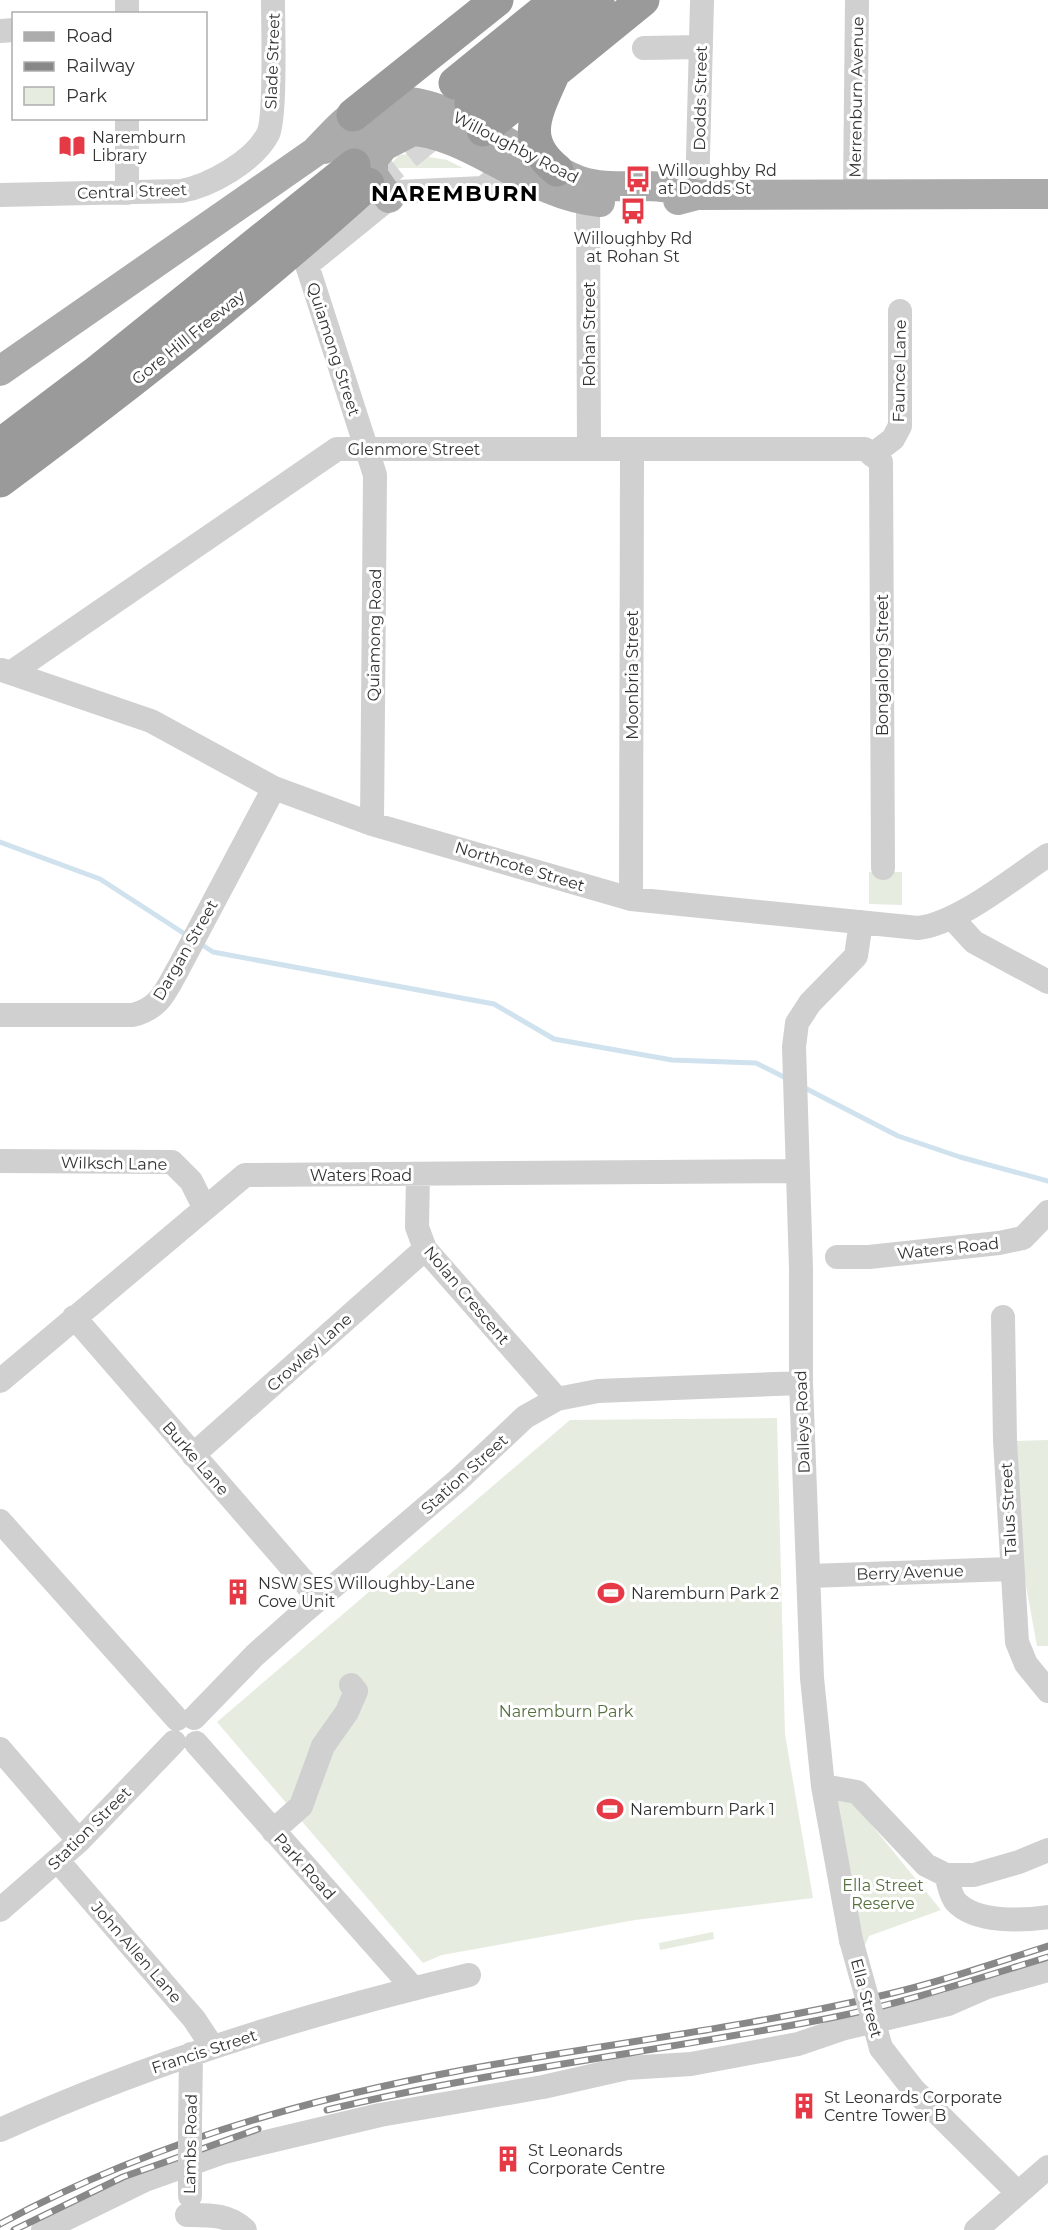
<svg xmlns="http://www.w3.org/2000/svg" width="1048" height="2230" viewBox="0 0 1048 2230" font-family="Montserrat,sans-serif">
<style>
.green{fill:#e6ecdf}
.lines{fill:none;stroke-linecap:round;stroke-linejoin:round}
.stream{stroke:#cfe2ee;stroke-width:5}
.highway-tunnel{stroke:#d6d6d6;stroke-width:33;stroke-dasharray:33 16;stroke-linecap:butt}
.minor{stroke:#d0d0d0;stroke-width:24}
.major{stroke:#ababab;stroke-width:30}
.highway{stroke:#9a9a9a;stroke-width:33}
.rail-casing{stroke:#888;stroke-width:7}
.rail{stroke:#fff;stroke-width:4.5;stroke-dasharray:14;stroke-linecap:butt}
.minor-bridge{stroke:#d0d0d0;stroke-width:24}
.labels{text-anchor:middle;stroke-width:6;stroke-linejoin:round;paint-order:stroke}
.street-label{font-size:16px;fill:#333;stroke:#fff}
.poi-label{font-size:16px;fill:#333;stroke:#fff;text-anchor:start}
.park-label{font-size:16px;fill:#56703f;stroke:#fff}
.district-label{font-size:22px;font-weight:bold;letter-spacing:1.5px;fill:#000;stroke:#fff}
</style>
<rect width="100%" height="100%" fill="#fff"/>
<path class="green" d="M 426,152 L 429,157 L 447,160 L 463,168 L 398,168 L 398,179 L 395,179 L 393,162 L 399,155 Z
M 869,872 L 902,872 L 902,905 L 869,904 Z
M 777,1418 L 785,1734 L 813,1898 L 635,1920 L 442,1955 L 423,1963 L 217,1722 L 570,1420 Z
M 1048,1440 L 1048,1646 L 1037,1646 L 1022,1564 L 1017,1441 Z
M 840,1799 L 853,1802 L 941,1910 L 869,1936 L 860,1956 L 834,1805 Z
M 713,1932 L 714,1939 L 660,1950 L 659,1943 Z"/>
<g class="lines">
<path class="stream" d="M 0,842 L 100,879 L 188,936
M 199,943 L 213,952 L 494,1004 L 554,1039 L 672,1060 L 756,1063 L 788,1079
M 801,1086 L 898,1136 L 960,1157 L 1048,1181"/>
<path class="highway-tunnel" d="M 368,184 L 448,120"/>
<path class="minor" d="M 127,14 L 127,0
M 0,31 L 14,30
M 644,48 L 701,47
M 127,118 L 127,193
M 855,193 L 857,0
M 0,195 L 181,191 C 210,186 254,161 268,134 C 276,117 273,25 273,0
M 697,195 L 702,1
M 588,201 L 589,449
M 872,455 L 893,439 L 900,426 L 900,311
M 2,670 L 151,721 L 274,788 L 372,824 L 631,899 L 918,928 C 958,924 1013,878 1048,855
M 12,672 L 337,449 L 865,449 L 881,462 L 883,868
M 372,824 L 375,475 L 307,265 L 397,192 L 483,188 L 491,182 L 501,167
M 631,899 L 632,450
M 952,918 L 974,942 L 1048,982
M 0,1015 L 133,1015 C 160,1008 165,992 178,969 L 274,788
M 0,1161 L 172,1162 L 191,1181 L 204,1207
M 418,1175 L 417,1227 L 425,1249 L 557,1399
M 837,1257 L 869,1257 L 999,1243 L 1023,1238 L 1048,1212
M 74,1317 L 319,1599
M 1003,1317 L 1005,1440 L 1017,1642 L 1026,1664 L 1048,1691
M 0,1381 L 245,1175 L 797,1171
M 193,1455 L 425,1249
M 0,1521 L 177,1719
M 809,1576 L 1011,1569
M 194,1718 L 255,1655 L 300,1615 L 456,1482 L 525,1417 L 557,1399 L 598,1391 L 801,1383
M 196,1743 L 414,1989
M 0,1749 L 79,1841
M 823,1786 L 857,1792 L 926,1865 L 946,1875 L 974,1875 L 1019,1862 L 1048,1850
M 273,1831 L 301,1806 L 323,1746 L 347,1712 L 356,1691 L 351,1685
M 58,1861 L 194,2019 L 212,2046
M 946,1875 C 949,1884 950,1895 956,1902 C 976,1923 1022,1921 1048,1917
M 0,1910 L 79,1841 L 174,1742
M 851,1940 L 823,1786 L 812,1678 L 801,1383 L 801,1269 L 794,1047 L 797,1023 L 810,1003 L 856,956 L 861,922
M 881,2048 L 913,2089 L 1018,2193
M 190,2126 L 191,2054
M 0,2130 C 150,2062 309,2013 469,1975
M 187,2215 C 210,2215 228,2214 245,2230
M 43,2230 L 145,2180 L 224,2152 L 380,2115 L 543,2087 L 627,2068 L 691,2064 L 798,2044 L 845,2028 L 948,2004 L 987,1987 L 1048,1970
M 976,2230 L 1048,2167"/>
<path class="major" d="M 324,149 C 350,139 375,130 404,130 C 473,132 527,196 600,202
M 389,198 L 373,175 L 373,159 L 384,146 L 411,132
M 678,200 L 697,195 L 1048,194
M 0,371 L 315,152 C 330,137 344,119 363,109 C 427,75 521,159 580,181 C 606,190 636,184 662,187 C 674,188 686,192 697,195"/>
<path class="highway" d="M 552,77 C 536,113 520,141 557,170
M 455,83 L 557,0
M 471,103 L 598,0
M 353,115 L 497,0
M 483,130 L 643,0
M 0,445 L 94,374 L 354,165
M 0,481 C 127,387 251,290 368,184"/>
<g class="rail-casing">
<path id="rail" d="M 327,2110 C 493,2070 663,2051 830,2018 C 904,2003 976,1979 1048,1957
M 0,2224 C 118,2160 249,2116 380,2087 C 545,2050 715,2035 880,1996 C 937,1983 992,1964 1048,1946
M 14,2230 L 123,2177 L 258,2129"/>
</g>
<use href="#rail" class="rail"/>
<path class="minor-bridge" d="M 851,1940 L 881,2048
M 190,2196 L 190,2126"/>
</g>
<defs>
<g id="library-bare" transform="scale(2.07)"><path d="M-6-4Q-3-5.5-.7-3.5V5Q-3 3-6 4ZM6-4Q3-5.5 .7-3.5V5Q3 3 6 4Z" fill="#e63946" stroke="#fff" stroke-width="2.5" paint-order="stroke"/></g>
<g id="bus-bare" transform="scale(2.07)"><path d="M-5-6H5V4H4V6H2V4H-2V6H-4V4H-5ZM-3.5-4V0h7V-4ZM-3.5 1.2v1.5H-2V1.2ZM2 1.2v1.5H3.5V1.2Z" fill="#e63946" stroke="#fff" stroke-width="2.5" paint-order="stroke"/></g>
<g id="building-bare" transform="scale(2.07)"><path d="M-4-6H4V6H1V3H-1V6H-4ZM-2.5-4.3h1.7v1.8h-1.7ZM.8-4.3h1.7v1.8H.8ZM-2.5-1h1.7V.8h-1.7ZM.8-1h1.7V.8H.8Z" fill="#e63946" stroke="#fff" stroke-width="2.5" paint-order="stroke"/></g>
<g id="stadium-bare" transform="scale(2.07)"><path d="M0-5a6.5 5 0 1 0 0 10a6.5 5 0 1 0 0-10ZM-3.5-1.8h7v3.6h-7Z" fill="#e63946" stroke="#fff" stroke-width="2.5" paint-order="stroke"/></g>
</defs>
<g fill-rule="evenodd">
<use href="#library-bare" x="72" y="146"/>
<use href="#bus-bare" x="638" y="179"/>
<use href="#bus-bare" x="633" y="211"/>
<use href="#building-bare" x="238" y="1592"/>
<use href="#stadium-bare" x="611" y="1593"/>
<use href="#stadium-bare" x="610" y="1809"/>
<use href="#building-bare" x="804" y="2106"/>
<use href="#building-bare" x="508" y="2159"/>
</g>
<g class="labels">
<g class="street-label">
<text transform="translate(272 61) rotate(-88)" y="6">Slade Street</text>
<text transform="translate(856 97) rotate(-89)" y="6">Merrenburn Avenue</text>
<text transform="translate(700 98) rotate(-89)" y="6">Dodds Street</text>
<text transform="translate(516 147) rotate(27)" y="6">Willoughby Road</text>
<text transform="translate(132 191) rotate(-2)" y="6">Central Street</text>
<text transform="translate(589 334) rotate(-90)" y="6">Rohan Street</text>
<text transform="translate(188 337) rotate(-39)" y="6">Gore Hill Freeway</text>
<text transform="translate(334 349) rotate(72)" y="6">Quiamong Street</text>
<text transform="translate(899 371) rotate(-89)" y="6">Faunce Lane</text>
<text x="414" y="455">Glenmore Street</text>
<text transform="translate(374 635) rotate(-89)" y="6">Quiamong Road</text>
<text transform="translate(882 665) rotate(-90)" y="6">Bongalong Street</text>
<text transform="translate(632 675) rotate(-90)" y="6">Moonbria Street</text>
<text transform="translate(520 866) rotate(17)" y="6">Northcote Street</text>
<text transform="translate(185 950) rotate(-60)" y="6">Dargan Street</text>
<text transform="translate(114 1163) rotate(1)" y="6">Wilksch Lane</text>
<text x="361" y="1181">Waters Road</text>
<text transform="translate(948 1248) rotate(-6)" y="6">Waters Road</text>
<text transform="translate(467 1295) rotate(50)" y="6">Nolan Crescent</text>
<text transform="translate(309 1352) rotate(-42)" y="6">Crowley Lane</text>
<text transform="translate(802 1422) rotate(-92)" y="6">Dalleys Road</text>
<text transform="translate(196 1458) rotate(49)" y="6">Burke Lane</text>
<text transform="translate(464 1474) rotate(-42)" y="6">Station Street</text>
<text transform="translate(1008 1509) rotate(-93)" y="6">Talus Street</text>
<text transform="translate(910 1572) rotate(-2)" y="6">Berry Avenue</text>
<text transform="translate(89 1828) rotate(-45)" y="6">Station Street</text>
<text transform="translate(305 1866) rotate(48)" y="6">Park Road</text>
<text transform="translate(137 1952) rotate(49)" y="6">John Allen Lane</text>
<text transform="translate(867 1998) rotate(75)" y="6">Ella Street</text>
<text transform="translate(204 2051) rotate(-18)" y="6">Francis Street</text>
<text transform="translate(190 2144) rotate(-89)" y="6">Lambs Road</text>
</g>
<g class="poi-label">
<text x="92" y="143">Naremburn<tspan x="92" dy="18">Library</tspan></text>
<text x="658" y="176">Willoughby Rd<tspan x="658" dy="18">at Dodds St</tspan></text>
<text x="633" y="244" text-anchor="middle">Willoughby Rd<tspan x="633" dy="18">at Rohan St</tspan></text>
<text x="258" y="1589">NSW SES Willoughby-Lane<tspan x="258" dy="18">Cove Unit</tspan></text>
<text x="631" y="1599">Naremburn Park 2</text>
<text x="630" y="1815">Naremburn Park 1</text>
<text x="824" y="2103">St Leonards Corporate<tspan x="824" dy="18">Centre Tower B</tspan></text>
<text x="528" y="2156">St Leonards<tspan x="528" dy="18">Corporate Centre</tspan></text>
</g>
<g class="park-label">
<text x="566" y="1717">Naremburn Park</text>
<text x="883" y="1891">Ella Street<tspan x="883" dy="18">Reserve</tspan></text>
</g>
<g class="district-label">
<text x="455" y="201">NAREMBURN</text>
</g>
</g>
<rect x="12" y="12" width="195" height="108" fill="#ffffff" stroke="#adadad" stroke-width="1.5"/>
<rect x="24" y="32" width="30" height="9" fill="#ababab" stroke="#adadad" stroke-width="1.5"/>
<text x="66" y="42" font-size="18" fill="#333333">Road</text>
<rect x="24" y="62" width="30" height="9" fill="#888888" stroke="#adadad" stroke-width="1.5"/>
<text x="66" y="72" font-size="18" fill="#333333">Railway</text>
<rect x="24" y="87" width="30" height="18" fill="#e6ecdf" stroke="#adadad" stroke-width="1.5"/>
<text x="66" y="102" font-size="18" fill="#333333">Park</text>
</svg>
